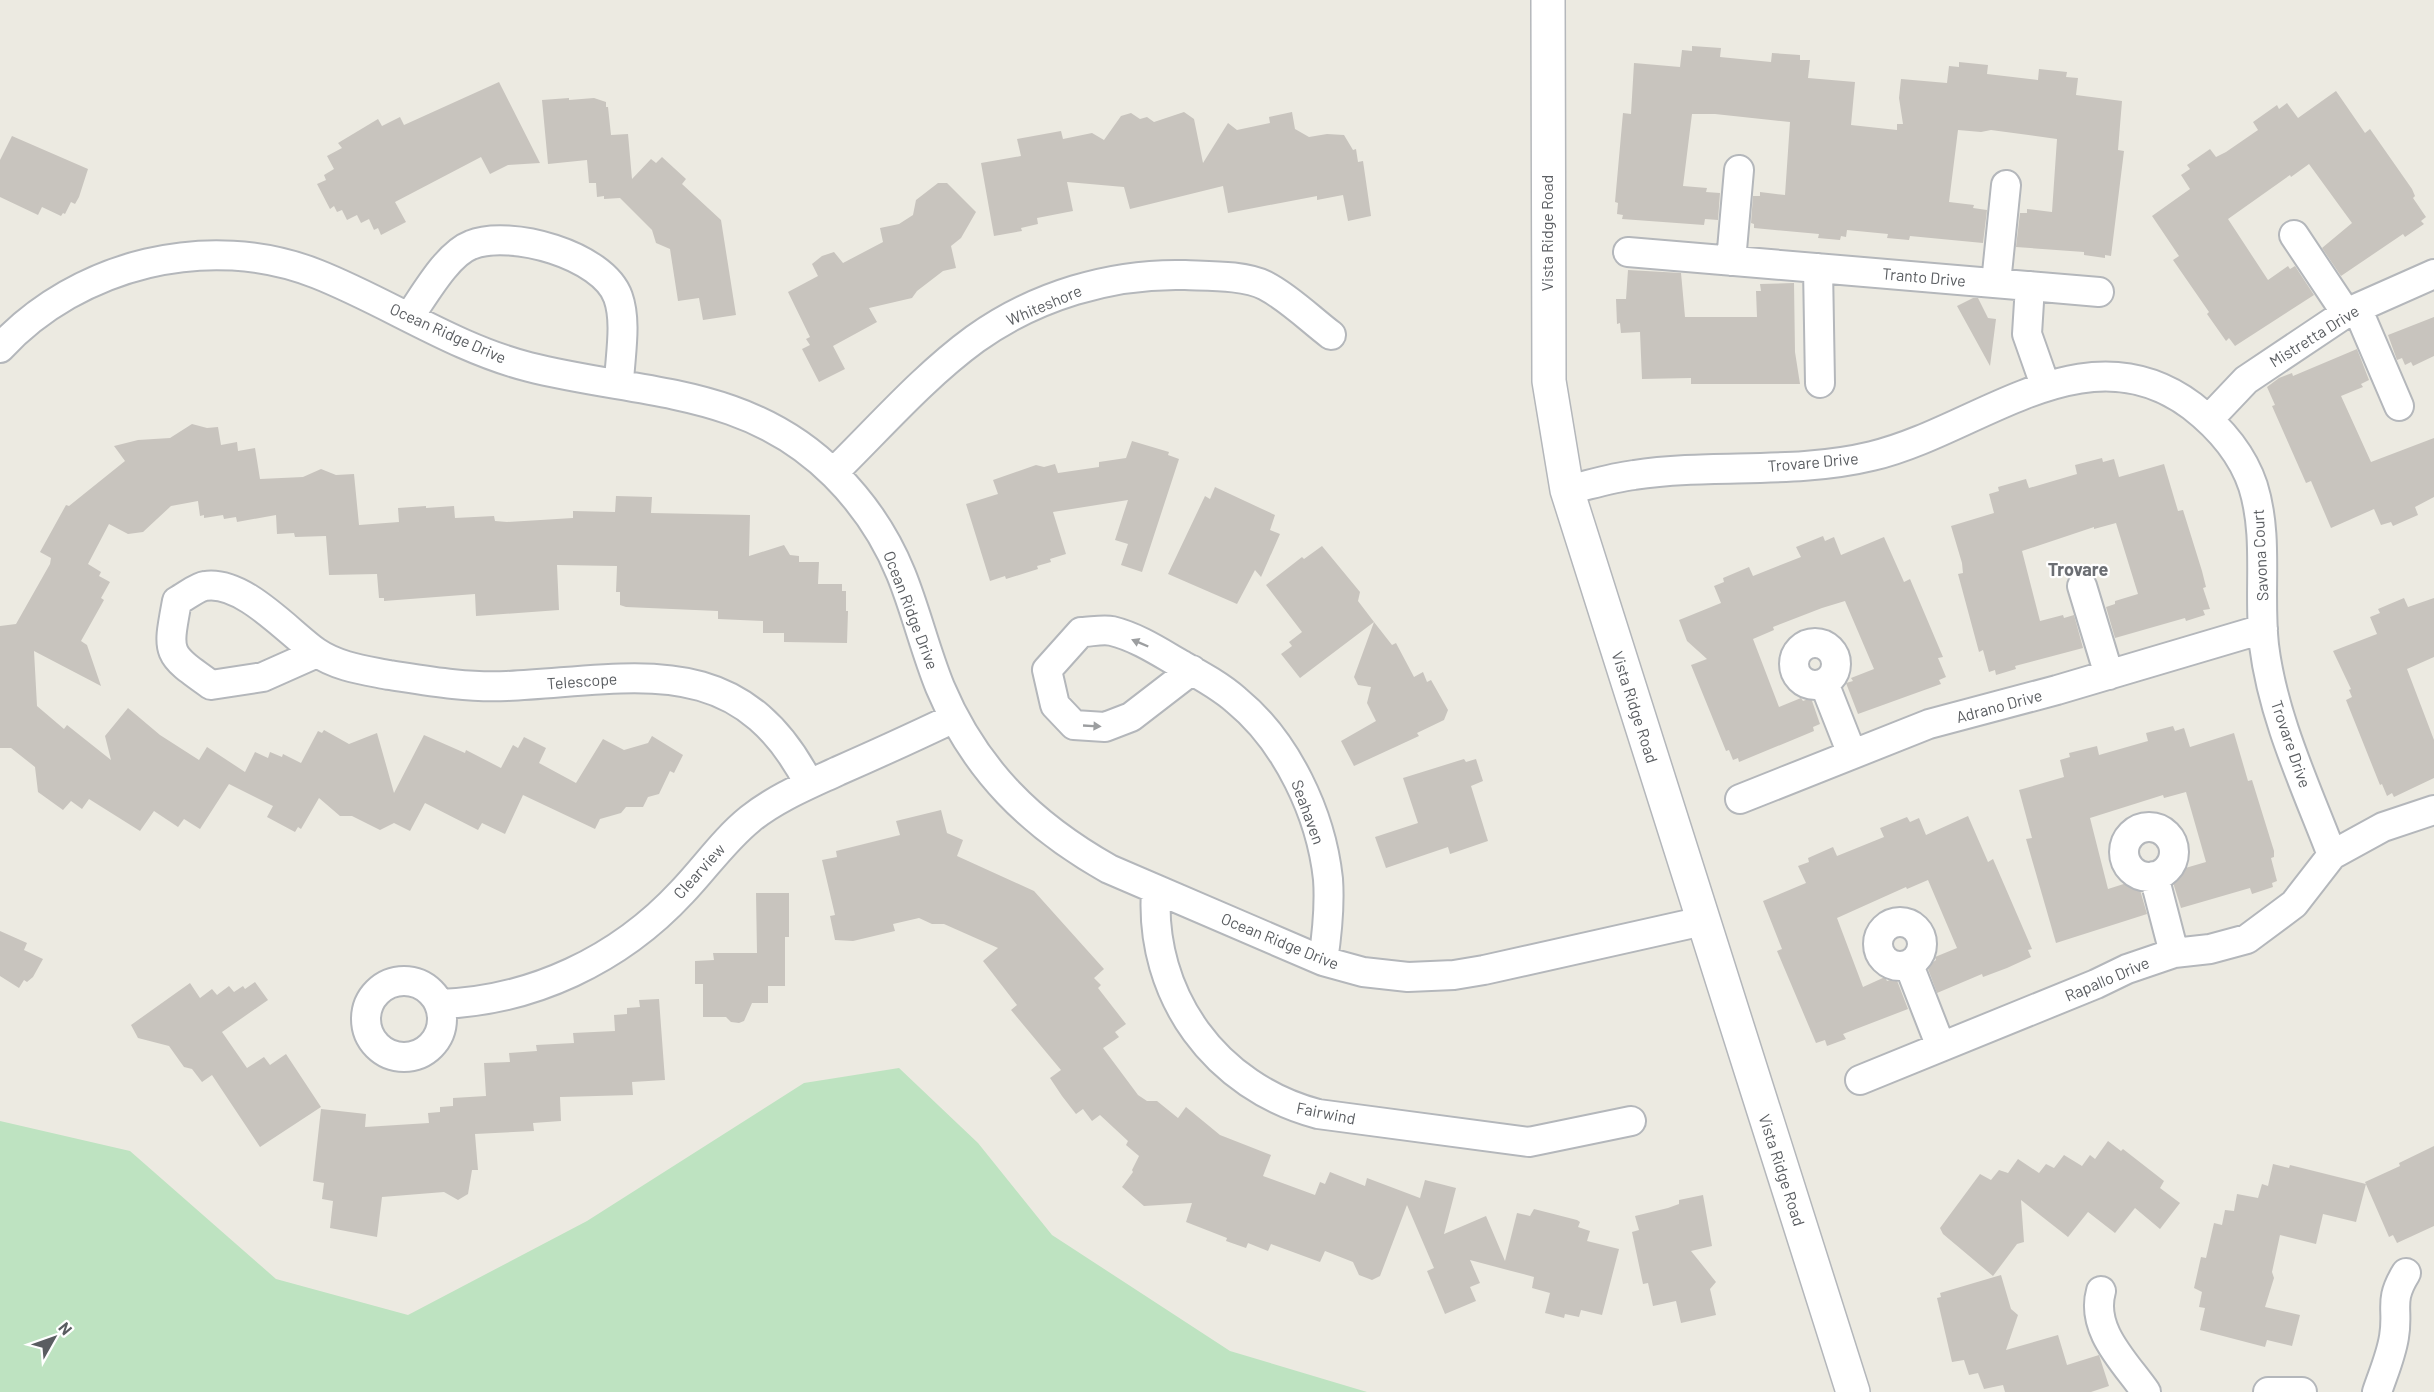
<svg xmlns="http://www.w3.org/2000/svg" width="2434" height="1392" viewBox="0 0 2434 1392" font-family="Barlow,sans-serif">
<style>
.green{fill:#bee3c1}
.building{fill:#c8c4be}
.lines{fill:none;stroke-linecap:round;stroke-linejoin:round}
.minor-casing{stroke:#b4b7bb;stroke-width:32}
.tertiary-casing{stroke:#b4b7bb;stroke-width:36}
.minor{stroke:#fff;stroke-width:28}
.tertiary{stroke:#fff;stroke-width:33}
.oneway{fill:#9c9ea0}
.labels{text-anchor:middle;stroke-width:4.5;stroke-linejoin:round;paint-order:stroke}
.street-label{font-size:16px;fill:#5a5d61;stroke:#fff}
.neighbourhood-label{font-size:18px;font-weight:bold;fill:#6b6e73;stroke:#fff}
</style>
<rect width="100%" height="100%" fill="#eceae1"/>
<path class="green" d="M 899,1068 L 978,1143 L 1052,1235 L 1230,1351 L 1367,1392 L 0,1392 L 0,1121 L 130,1151 L 276,1279 L 408,1315 L 587,1221 L 804,1083 Z"/>
<path class="building" d="M 1692,46 L 1721,48 L 1720,57 L 1771,62 L 1772,53 L 1800,55 L 1800,60 L 1810,60 L 1808,78 L 1855,82 L 1851,125 L 1897,130 L 1897,124 L 1903,124 L 1899,98 L 1901,79 L 1947,83 L 1949,66 L 1959,67 L 1959,62 L 1988,65 L 1987,74 L 2038,80 L 2039,69 L 2067,72 L 2066,77 L 2078,78 L 2076,95 L 2122,101 L 2118,150 L 2124,151 L 2111,256 L 2105,255 L 2105,258 L 2084,255 L 2084,252 L 2016,247 L 2020,213 L 2027,213 L 2027,209 L 2052,212 L 2057,139 L 1991,130 L 1981,132 L 1958,130 L 1949,202 L 1974,205 L 1973,208 L 1987,210 L 1983,243 L 1910,236 L 1909,240 L 1887,238 L 1888,234 L 1847,230 L 1846,237 L 1841,236 L 1840,240 L 1818,238 L 1819,234 L 1754,228 L 1754,224 L 1751,223 L 1753,196 L 1760,196 L 1760,192 L 1785,195 L 1790,122 L 1715,114 L 1692,114 L 1683,186 L 1707,188 L 1706,192 L 1720,193 L 1718,220 L 1705,219 L 1704,225 L 1622,219 L 1623,215 L 1617,214 L 1618,203 L 1615,202 L 1623,113 L 1631,114 L 1634,63 L 1680,67 L 1682,50 L 1692,51 Z
M 499,82 L 540,163 L 508,165 L 490,174 L 481,157 L 395,202 L 406,222 L 381,235 L 378,228 L 374,230 L 369,219 L 361,223 L 357,215 L 347,220 L 342,210 L 337,212 L 334,206 L 330,209 L 317,184 L 326,180 L 324,175 L 334,169 L 327,156 L 342,148 L 338,143 L 378,119 L 382,126 L 400,117 L 404,125 Z
M 2336,91 L 2365,133 L 2370,129 L 2412,189 L 2415,196 L 2413,198 L 2426,217 L 2421,221 L 2424,224 L 2405,237 L 2403,234 L 2341,276 L 2322,248 L 2352,223 L 2309,164 L 2291,177 L 2290,175 L 2228,219 L 2268,280 L 2288,266 L 2290,269 L 2295,266 L 2314,295 L 2235,346 L 2229,338 L 2226,341 L 2207,314 L 2209,312 L 2173,260 L 2179,256 L 2152,216 L 2190,189 L 2181,175 L 2190,169 L 2187,165 L 2210,149 L 2216,157 L 2226,152 L 2258,130 L 2253,122 L 2277,105 L 2279,109 L 2287,103 L 2298,118 Z
M 569,98 L 569,100 L 594,98 L 606,102 L 606,107 L 608,107 L 611,135 L 628,134 L 632,179 L 651,159 L 656,163 L 662,157 L 686,179 L 682,184 L 721,220 L 736,315 L 703,320 L 699,298 L 678,301 L 670,249 L 656,243 L 652,230 L 620,198 L 604,199 L 604,196 L 597,197 L 596,183 L 589,183 L 587,160 L 548,164 L 542,100 Z
M 1184,112 L 1194,119 L 1203,163 L 1228,123 L 1237,130 L 1270,123 L 1269,117 L 1292,112 L 1295,129 L 1309,137 L 1327,134 L 1344,135 L 1353,150 L 1356,149 L 1358,162 L 1363,161 L 1371,216 L 1348,221 L 1343,195 L 1317,200 L 1317,196 L 1228,213 L 1223,186 L 1130,209 L 1124,187 L 1067,182 L 1073,211 L 1037,218 L 1038,224 L 1021,228 L 1022,231 L 994,236 L 981,163 L 1021,156 L 1017,139 L 1061,131 L 1063,139 L 1092,133 L 1104,140 L 1121,116 L 1131,113 L 1140,119 L 1147,117 L 1154,122 Z
M 12,136 L 88,169 L 79,197 L 75,204 L 71,202 L 65,214 L 63,213 L 61,216 L 42,207 L 38,215 L 0,197 L 0,160 Z
M 938,183 L 947,183 L 976,212 L 961,238 L 951,246 L 956,268 L 943,271 L 917,291 L 912,298 L 869,308 L 877,322 L 833,346 L 845,369 L 819,382 L 802,349 L 810,345 L 806,339 L 810,337 L 788,292 L 818,276 L 812,264 L 822,256 L 834,252 L 843,263 L 883,242 L 880,228 L 899,224 L 913,215 L 916,200 Z
M 1628,270 L 1681,273 L 1685,317 L 1757,317 L 1756,291 L 1761,291 L 1760,284 L 1794,283 L 1795,352 L 1800,384 L 1691,384 L 1691,378 L 1642,379 L 1640,332 L 1621,333 L 1620,323 L 1617,324 L 1616,299 L 1626,299 Z
M 1973,298 L 1978,298 L 1988,318 L 1996,319 L 1990,366 L 1957,306 Z
M 2434,317 L 2434,356 L 2413,366 L 2411,362 L 2405,365 L 2402,358 L 2397,360 L 2388,335 Z
M 2357,349 L 2369,380 L 2361,384 L 2363,387 L 2341,396 L 2371,462 L 2434,438 L 2434,497 L 2415,507 L 2418,515 L 2393,526 L 2391,522 L 2381,525 L 2374,509 L 2331,528 L 2311,481 L 2306,483 L 2272,406 L 2275,405 L 2267,387 L 2279,378 L 2292,373 L 2293,376 Z
M 192,424 L 207,428 L 218,427 L 221,445 L 237,442 L 238,451 L 255,448 L 260,479 L 303,477 L 321,469 L 336,475 L 354,474 L 359,525 L 399,522 L 398,508 L 426,506 L 426,508 L 454,506 L 455,518 L 494,516 L 495,521 L 507,522 L 573,518 L 573,511 L 615,512 L 616,496 L 652,497 L 651,513 L 750,515 L 749,556 L 784,545 L 790,555 L 799,556 L 799,562 L 819,562 L 818,584 L 842,584 L 842,591 L 846,591 L 846,611 L 848,611 L 847,643 L 784,642 L 784,633 L 763,633 L 763,621 L 718,619 L 718,611 L 626,607 L 620,605 L 620,592 L 616,592 L 617,566 L 557,565 L 559,610 L 476,616 L 475,594 L 384,601 L 384,598 L 379,598 L 377,574 L 329,575 L 326,536 L 295,537 L 294,533 L 277,534 L 276,515 L 237,522 L 236,517 L 224,519 L 223,515 L 204,518 L 204,515 L 200,516 L 198,501 L 171,506 L 143,532 L 128,534 L 109,524 L 88,564 L 101,572 L 99,576 L 110,582 L 101,598 L 104,600 L 81,641 L 87,645 L 101,686 L 34,651 L 37,706 L 64,729 L 67,725 L 111,760 L 105,736 L 128,708 L 160,735 L 199,760 L 207,747 L 245,772 L 255,752 L 268,758 L 270,752 L 282,757 L 283,754 L 301,763 L 318,731 L 322,733 L 324,730 L 349,744 L 377,733 L 394,793 L 424,735 L 465,753 L 466,750 L 501,768 L 513,745 L 518,748 L 524,737 L 546,748 L 539,763 L 576,783 L 603,739 L 624,750 L 648,743 L 652,736 L 683,755 L 674,773 L 670,771 L 659,794 L 648,797 L 643,807 L 626,807 L 621,813 L 600,819 L 595,829 L 523,795 L 505,834 L 482,823 L 478,830 L 425,803 L 410,831 L 394,823 L 380,830 L 352,816 L 340,816 L 319,798 L 301,829 L 298,827 L 295,832 L 267,817 L 273,806 L 229,784 L 200,829 L 184,819 L 178,827 L 154,811 L 140,831 L 89,799 L 82,809 L 71,801 L 63,810 L 38,792 L 35,767 L 11,748 L 0,748 L 0,626 L 16,624 L 50,564 L 51,558 L 40,552 L 66,505 L 69,506 L 125,461 L 114,446 L 138,440 L 170,438 Z
M 1132,441 L 1169,452 L 1168,455 L 1179,459 L 1142,572 L 1121,565 L 1128,544 L 1115,540 L 1128,500 L 1053,512 L 1066,554 L 1050,559 L 1051,562 L 1037,566 L 1038,569 L 1006,579 L 1005,576 L 990,581 L 966,504 L 998,494 L 993,480 L 1036,465 L 1044,467 L 1055,464 L 1058,473 L 1099,467 L 1099,462 L 1126,458 Z
M 2102,458 L 2103,462 L 2114,459 L 2119,477 L 2164,464 L 2178,511 L 2183,510 L 2202,571 L 2206,587 L 2203,588 L 2210,609 L 2203,610 L 2205,615 L 2186,621 L 2185,618 L 2115,638 L 2106,607 L 2115,604 L 2115,601 L 2138,594 L 2116,523 L 2094,529 L 2094,527 L 2022,551 L 2040,621 L 2063,615 L 2064,618 L 2074,615 L 2083,648 L 2015,666 L 2016,669 L 1996,675 L 1995,670 L 1989,672 L 1983,650 L 1979,652 L 1958,574 L 1963,573 L 1962,563 L 1951,526 L 1994,513 L 1989,494 L 1999,491 L 1998,487 L 2026,479 L 2029,488 L 2077,474 L 2075,465 Z
M 1215,487 L 1275,515 L 1270,530 L 1280,534 L 1261,577 L 1255,570 L 1237,604 L 1168,574 L 1205,496 L 1210,499 Z
M 1823,536 L 1825,541 L 1834,537 L 1841,555 L 1884,537 L 1904,582 L 1910,579 L 1943,657 L 1938,658 L 1946,677 L 1939,680 L 1941,684 L 1858,714 L 1846,683 L 1853,681 L 1851,678 L 1874,669 L 1845,601 L 1822,608 L 1773,627 L 1774,630 L 1753,639 L 1779,707 L 1801,698 L 1803,701 L 1811,698 L 1820,724 L 1813,727 L 1814,731 L 1739,762 L 1738,758 L 1733,760 L 1729,750 L 1726,751 L 1691,665 L 1707,659 L 1687,641 L 1679,620 L 1721,603 L 1714,586 L 1724,582 L 1723,578 L 1749,567 L 1753,576 L 1801,557 L 1796,547 Z
M 1322,546 L 1360,592 L 1358,601 L 1374,622 L 1300,678 L 1281,654 L 1292,646 L 1289,642 L 1302,632 L 1266,585 L 1302,557 L 1304,559 Z
M 2404,598 L 2408,607 L 2434,598 L 2434,657 L 2407,669 L 2434,740 L 2434,778 L 2394,797 L 2392,793 L 2387,796 L 2382,784 L 2380,785 L 2346,700 L 2352,697 L 2349,690 L 2351,689 L 2333,651 L 2377,634 L 2370,617 L 2380,613 L 2378,609 Z
M 1374,622 L 1392,645 L 1396,643 L 1414,677 L 1423,672 L 1427,682 L 1431,680 L 1448,710 L 1444,720 L 1417,733 L 1419,736 L 1354,766 L 1341,741 L 1376,721 L 1367,703 L 1371,687 L 1358,685 L 1354,677 Z
M 2173,726 L 2175,731 L 2184,728 L 2190,747 L 2234,733 L 2248,781 L 2252,780 L 2274,851 L 2274,857 L 2271,858 L 2277,881 L 2272,883 L 2273,887 L 2252,894 L 2250,888 L 2181,908 L 2171,876 L 2184,872 L 2182,869 L 2206,862 L 2186,792 L 2164,798 L 2163,795 L 2090,818 L 2108,889 L 2130,882 L 2132,885 L 2138,883 L 2147,914 L 2056,943 L 2026,839 L 2032,838 L 2019,790 L 2064,777 L 2060,760 L 2070,757 L 2069,753 L 2097,746 L 2099,755 L 2148,741 L 2146,733 Z
M 1464,759 L 1466,762 L 1476,759 L 1483,781 L 1471,786 L 1488,841 L 1450,854 L 1448,847 L 1386,868 L 1375,837 L 1418,823 L 1403,778 Z
M 941,810 L 947,833 L 963,840 L 957,856 L 1034,891 L 1104,969 L 1094,978 L 1101,985 L 1098,988 L 1126,1024 L 1115,1032 L 1119,1037 L 1103,1048 L 1138,1095 L 1147,1101 L 1157,1101 L 1178,1118 L 1186,1107 L 1220,1135 L 1271,1155 L 1263,1176 L 1315,1195 L 1320,1182 L 1325,1184 L 1330,1172 L 1365,1186 L 1367,1178 L 1420,1198 L 1425,1180 L 1456,1188 L 1444,1234 L 1486,1216 L 1505,1261 L 1517,1213 L 1530,1216 L 1534,1209 L 1577,1220 L 1580,1222 L 1578,1227 L 1590,1231 L 1587,1241 L 1619,1249 L 1602,1315 L 1581,1310 L 1579,1317 L 1565,1314 L 1564,1318 L 1545,1313 L 1550,1293 L 1532,1288 L 1534,1277 L 1470,1260 L 1480,1283 L 1470,1287 L 1476,1301 L 1445,1314 L 1427,1271 L 1434,1268 L 1407,1205 L 1380,1276 L 1372,1280 L 1359,1275 L 1353,1262 L 1325,1251 L 1320,1262 L 1271,1244 L 1268,1251 L 1248,1243 L 1246,1248 L 1226,1241 L 1227,1238 L 1186,1222 L 1192,1203 L 1144,1206 L 1122,1187 L 1133,1172 L 1132,1170 L 1139,1156 L 1126,1145 L 1128,1141 L 1100,1115 L 1092,1121 L 1083,1109 L 1076,1114 L 1062,1096 L 1050,1078 L 1061,1070 L 1011,1010 L 1017,1005 L 983,961 L 998,948 L 944,924 L 932,924 L 919,918 L 893,924 L 895,931 L 853,941 L 835,940 L 830,916 L 835,915 L 822,860 L 837,857 L 836,851 L 900,835 L 896,821 Z
M 1968,816 L 1988,862 L 1993,859 L 2032,949 L 2028,950 L 2031,957 L 2007,968 L 1983,977 L 1982,974 L 1937,993 L 1927,966 L 1936,960 L 1935,957 L 1957,948 L 1928,880 L 1907,889 L 1906,887 L 1837,918 L 1863,987 L 1885,977 L 1887,981 L 1896,978 L 1908,1009 L 1843,1034 L 1846,1039 L 1827,1046 L 1825,1040 L 1816,1043 L 1777,951 L 1782,949 L 1763,901 L 1806,883 L 1798,866 L 1809,862 L 1808,858 L 1833,847 L 1837,856 L 1884,837 L 1880,828 L 1907,817 L 1910,822 L 1919,818 L 1926,835 Z
M 756,893 L 789,893 L 789,937 L 785,937 L 785,986 L 768,986 L 768,1003 L 752,1003 L 744,1021 L 739,1023 L 731,1022 L 726,1017 L 703,1017 L 703,984 L 695,984 L 695,961 L 714,960 L 713,953 L 757,953 Z
M 0,931 L 27,943 L 24,950 L 43,959 L 33,977 L 27,982 L 24,980 L 19,988 L 0,976 Z
M 255,982 L 268,1000 L 222,1032 L 247,1068 L 264,1057 L 270,1065 L 286,1054 L 321,1107 L 260,1147 L 212,1075 L 202,1082 L 192,1069 L 184,1067 L 169,1046 L 138,1038 L 131,1025 L 190,983 L 200,998 L 212,989 L 217,995 L 229,986 L 234,992 L 243,986 L 245,989 Z
M 659,999 L 665,1080 L 632,1082 L 633,1095 L 560,1097 L 561,1121 L 533,1123 L 534,1131 L 475,1134 L 478,1170 L 472,1170 L 468,1194 L 458,1200 L 444,1192 L 382,1197 L 377,1237 L 330,1228 L 333,1201 L 322,1199 L 324,1183 L 313,1181 L 321,1109 L 366,1114 L 365,1127 L 429,1123 L 428,1113 L 440,1112 L 440,1107 L 453,1106 L 453,1098 L 486,1096 L 484,1063 L 510,1062 L 509,1053 L 537,1051 L 536,1045 L 574,1043 L 573,1033 L 615,1031 L 614,1015 L 627,1014 L 627,1008 L 640,1007 L 639,1000 Z
M 2108,1141 L 2121,1151 L 2123,1149 L 2164,1181 L 2160,1188 L 2180,1203 L 2160,1229 L 2135,1208 L 2115,1233 L 2088,1212 L 2068,1237 L 2021,1200 L 2024,1242 L 2017,1244 L 1993,1276 L 1943,1234 L 1940,1228 L 1980,1174 L 1991,1180 L 1999,1170 L 2008,1173 L 2018,1159 L 2039,1173 L 2046,1164 L 2054,1168 L 2064,1155 L 2082,1166 L 2090,1155 L 2095,1159 Z
M 2434,1146 L 2434,1226 L 2397,1243 L 2393,1235 L 2389,1237 L 2365,1182 L 2400,1166 L 2399,1163 Z
M 2273,1164 L 2289,1168 L 2290,1165 L 2366,1184 L 2356,1222 L 2323,1214 L 2316,1244 L 2280,1235 L 2272,1272 L 2274,1278 L 2265,1307 L 2300,1315 L 2292,1346 L 2267,1340 L 2265,1347 L 2200,1330 L 2205,1308 L 2199,1307 L 2202,1292 L 2194,1288 L 2201,1257 L 2206,1258 L 2214,1223 L 2222,1225 L 2225,1210 L 2234,1211 L 2237,1194 L 2258,1198 L 2262,1184 L 2268,1186 Z
M 1703,1195 L 1712,1246 L 1691,1251 L 1716,1282 L 1710,1289 L 1716,1315 L 1681,1323 L 1676,1301 L 1653,1306 L 1648,1283 L 1643,1284 L 1632,1232 L 1639,1230 L 1635,1216 L 1668,1208 L 1679,1204 L 1679,1200 Z
M 2001,1275 L 2011,1309 L 2018,1315 L 2006,1350 L 2058,1335 L 2067,1365 L 2099,1355 L 2109,1386 L 2091,1392 L 2005,1392 L 2003,1385 L 1984,1389 L 1978,1373 L 1969,1375 L 1964,1360 L 1952,1362 L 1937,1298 L 1941,1297 L 1940,1293 Z"/>
<g class="lines">
<g class="minor-casing">
<path id="minor" d="M 2294,235 L 2346,313
M 1628,252 L 2099,292
M 1731,261 L 1739,170
M 1818,268 L 1820,383
M 1996,283 L 2006,185
M 2030,286 L 2027,334 L 2045,385
M 2357,308 L 2399,406
M 409,317 C 424,296 447,254 471,245 C 510,229 603,255 618,297 C 627,322 620,356 619,383
M 0,348 C 78,264 209,231 317,274 C 388,302 454,348 529,367 C 640,395 748,387 835,475 C 863,503 886,537 901,574 C 916,611 925,650 940,687 C 975,770 1031,825 1109,869 L 1323,961 L 1363,972 L 1408,977 L 1454,975 L 1484,970 L 1703,921
M 2209,419 L 2246,380 L 2346,313 L 2434,274
M 833,473 C 879,428 923,377 975,339 C 1035,296 1111,273 1185,275 C 1207,276 1246,275 1266,286 C 1289,298 1310,319 1331,335
M 1567,490 C 1589,485 1611,478 1634,475 C 1712,463 1794,475 1872,456 C 1978,431 2085,326 2192,406 C 2219,427 2242,453 2253,486 C 2269,537 2258,592 2264,645 C 2273,718 2306,787 2332,855
M 2082,586 L 2109,675
M1794 664a21 21 0 1 1 42 0a21 21 0 1 1-42 0Z
M 317,653 L 263,677 L 211,685 C 166,653 167,655 177,601 C 185,597 197,587 205,586 C 243,580 288,632 316,652 C 338,667 364,670 389,675 C 428,681 467,688 507,686 C 633,680 739,647 809,784
M 1192,670 L 1131,717 L 1105,727 L 1074,725 L 1055,705 L 1047,670 L 1081,632 C 1090,632 1103,629 1112,631 C 1137,637 1161,653 1182,665 C 1200,675 1220,686 1236,700 C 1287,742 1321,814 1328,879 C 1330,907 1327,934 1323,961
M 1824,683 L 1852,754
M 1740,799 L 1929,724 L 2057,690 L 2263,629
M2124 852a25 25 0 1 1 50 0a25 25 0 1 1-50 0Z
M 2154,876 L 2174,953
M 1156,890 C 1149,996 1216,1087 1318,1114 L 1529,1142 L 1631,1121
M1878 944a22 22 0 1 1 44 0a22 22 0 1 1-44 0Z
M 1909,965 L 1941,1047
M366 1019a38 38 0 1 1 76 0a38 38 0 1 1-76 0Z
M 440,1004 C 532,1001 619,960 682,892 C 705,868 724,840 750,819 C 776,798 808,785 838,771 C 877,754 916,736 954,718
M 1860,1080 L 2096,984 L 2127,969 L 2174,953 L 2210,949 L 2247,939 L 2294,904 L 2332,855 L 2383,827 L 2434,810
M 2101,1291 C 2090,1330 2125,1362 2146,1392
M 2268,1392 L 2302,1392
M 2377,1392 C 2383,1374 2391,1356 2394,1337 C 2399,1308 2388,1302 2406,1273"/>
</g>
<g class="tertiary-casing">
<path id="tertiary" d="M 1548,0 L 1549,381 L 1567,490 L 1853,1392"/>
</g>
<use href="#minor" class="minor"/>
<use href="#tertiary" class="tertiary"/>
</g>
<defs><path id="oneway-solid" d="M-6-.8H1V-3.2L6.5 0L1 3.2V.8H-6Z" transform="scale(1.5)"/></defs>
<g class="oneway">
<use href="#oneway-solid" transform="translate(1140 643) rotate(-157)"/>
<use href="#oneway-solid" transform="translate(1092 726) rotate(3)"/>
</g>
<g class="labels">
<g class="street-label">
<text transform="translate(1547 233) rotate(-90)" y="6">Vista Ridge Road</text>
<text transform="translate(1924 277) rotate(5)" y="6">Tranto Drive</text>
<text transform="translate(1044 305) rotate(-23)" y="6">Whiteshore</text>
<text transform="translate(448 333) rotate(24)" y="6">Ocean Ridge Drive</text>
<text transform="translate(2314 336) rotate(-32)" y="6">Mistretta Drive</text>
<text transform="translate(1813 462) rotate(-5)" y="6">Trovare Drive</text>
<text transform="translate(2260 555) rotate(-93)" y="6">Savona Court</text>
<text transform="translate(911 610) rotate(69)" y="6">Ocean Ridge Drive</text>
<text transform="translate(582 681) rotate(-4)" y="6">Telescope</text>
<text transform="translate(1999 706) rotate(-15)" y="6">Adrano Drive</text>
<text transform="translate(1635 707) rotate(72)" y="6">Vista Ridge Road</text>
<text transform="translate(2291 744) rotate(71)" y="6">Trovare Drive</text>
<text transform="translate(1308 812) rotate(70)" y="6">Seahaven</text>
<text transform="translate(699 871) rotate(-48)" y="6">Clearview</text>
<text transform="translate(1280 941) rotate(22)" y="6">Ocean Ridge Drive</text>
<text transform="translate(2107 979) rotate(-23)" y="6">Rapallo Drive</text>
<text transform="translate(1326 1113) rotate(11)" y="6">Fairwind</text>
<text transform="translate(1782 1170) rotate(72)" y="6">Vista Ridge Road</text>
</g>
<g class="neighbourhood-label">
<text x="2078" y="576">Trovare</text>
</g>
</g>
<g transform="translate(54 1338) rotate(50)" stroke="#ffffff" stroke-width="4.5" paint-order="stroke">
<path d="M0-4.5L10 22L0 15L-10 22Z" fill="#5a5d61"/>
<text y="-9" font-size="16" font-weight="bold" text-anchor="middle" fill="#5a5d61">N</text>
</g>
</svg>
